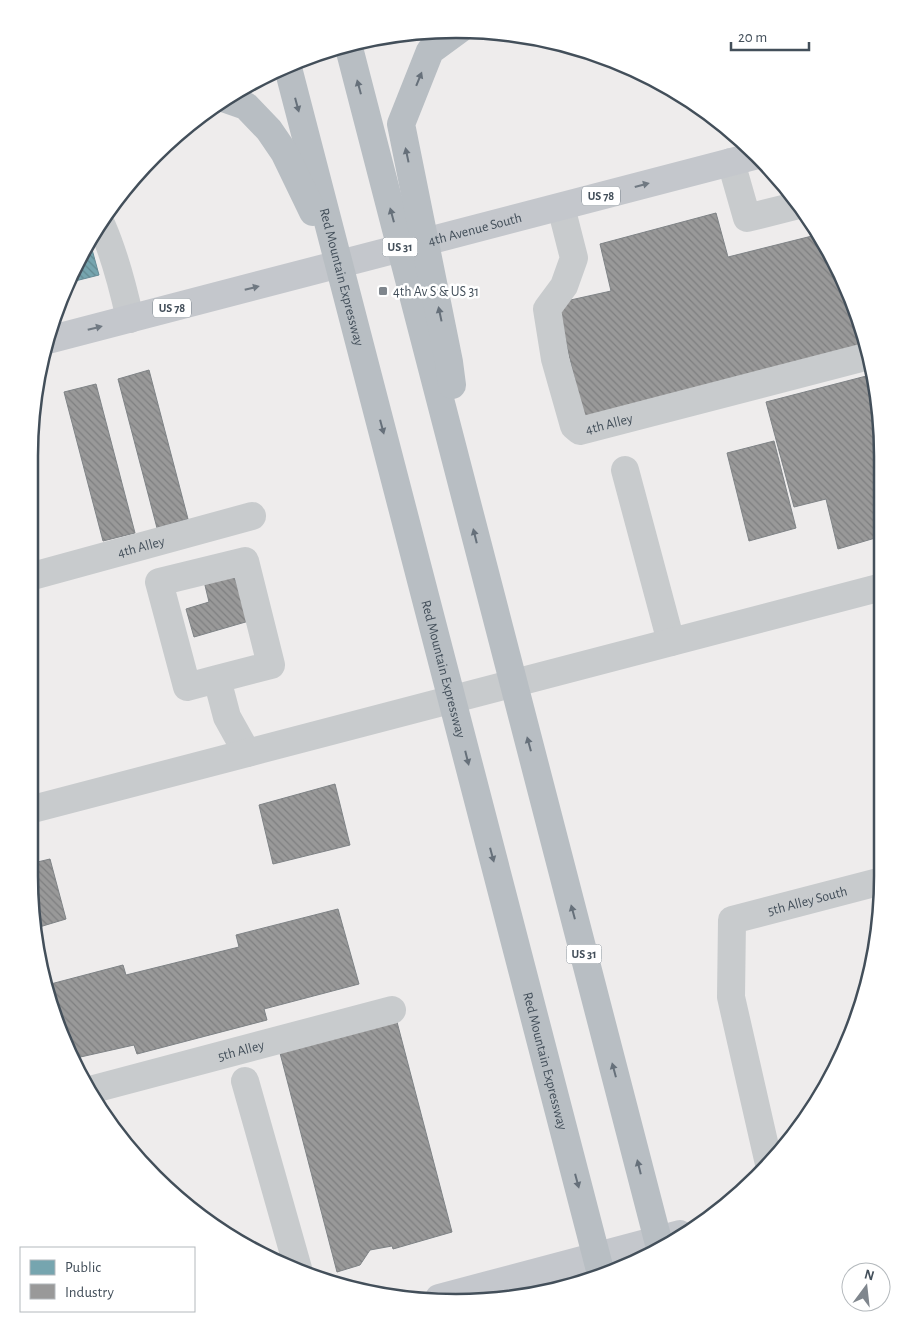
<svg xmlns="http://www.w3.org/2000/svg" width="911" height="1332" viewBox="0 0 911 1332" font-family="'Alegreya Sans',sans-serif">
<style>
.public{fill:url(#public-back-hatch);stroke:#678b96}
.industry{fill:url(#industry-back-hatch);stroke:#7f8386}
.lines{fill:none;stroke-linecap:round;stroke-linejoin:round}
.minor{stroke:#c8cbcd;stroke-width:28}
.major{stroke:#c4c7cc;stroke-width:28}
.highway{stroke:#b8bec3;stroke-width:28}
.oneway{fill:#66707a}
.oneway2{fill:#707982}
.poi-dot{fill:#7f868d;stroke:#fff;stroke-width:2}
.labels{text-anchor:middle;stroke-width:5;stroke-linejoin:round;paint-order:stroke}
.shield{fill:#fff;stroke:#7b848c;stroke-width:1}
.shield-label{font-size:12px;font-weight:bold;fill:#434f5a}
.street-label{font-size:14px;fill:#434f5a;stroke:#fff}
.poi-label{font-size:14px;fill:#434f5a;stroke:#fff;text-anchor:start}
.rim{fill:none;stroke:#434f5a;stroke-width:2.5}
</style>
<defs>
<pattern id="public-back-hatch" width="6" height="6" patternUnits="userSpaceOnUse" patternTransform="scale(1.25)"><rect width="6" height="6" fill="#76a5af"/><path d="M-1 5l2 2M0 0l6 6M5-1l2 2" fill="none" stroke="#628991"/></pattern>
<pattern id="industry-back-hatch" width="6" height="6" patternUnits="userSpaceOnUse" patternTransform="scale(1.25)"><rect width="6" height="6" fill="#999"/><path d="M-1 5l2 2M0 0l6 6M5-1l2 2" fill="none" stroke="#7e7f80"/></pattern>
</defs>
<rect width="100%" height="100%" fill="#eeecec"/>
<path class="public" d="M 90,242 L 99,275 L 67,283 L 73,266 Z"/>
<path class="industry" d="M 716,213 L 728,257 L 816,235 L 838,266 L 865,347 L 584,420 L 557,303 L 611,291 L 600,244 Z
M 149,370 L 188,519 L 157,528 L 118,379 Z
M 874,374 L 882,456 L 882,536 L 838,549 L 826,499 L 794,507 L 766,402 Z
M 96,384 L 135,533 L 103,541 L 64,392 Z
M 774,441 L 796,528 L 749,541 L 727,453 Z
M 232,570 L 249,621 L 194,637 L 186,609 L 209,602 L 203,577 Z
M 335,784 L 350,845 L 273,864 L 259,805 Z
M 50,859 L 66,919 L 36,928 L 29,876 L 29,864 Z
M 338,909 L 359,984 L 264,1009 L 267,1020 L 137,1054 L 134,1045 L 76,1058 L 43,987 L 43,986 L 123,965 L 126,975 L 239,947 L 236,935 Z
M 397,1022 L 452,1232 L 393,1249 L 392,1246 L 370,1250 L 360,1265 L 337,1272 L 280,1053 Z"/>
<g class="lines">
<g class="minor">
<path d="M 731,162 L 747,218 L 795,206"/>
<path id="s1" d="M 561,207 L 574,258 L 564,286 L 547,309 L 555,359 L 574,426 L 580,431 L 869,356"/>
<path d="M 102,226 C 115,256 123,287 130,319"/>
<path d="M 625,470 L 671,642"/>
<path id="s2" d="M 29,577 L 252,516"/>
<path d="M 217,679 L 271,665 L 245,561 L 159,582 L 187,687 L 217,679 L 227,717 L 247,753"/>
<path d="M 29,810 L 882,587"/>
<path d="M 245,1081 L 299,1272"/>
<path id="s3" d="M 90,1090 L 392,1010"/>
<path id="s4" d="M 769,1164 L 731,997 L 732,920 L 882,881"/>
</g>
<g class="major">
<path id="s5" d="M 48,340 L 758,155"/>
<path d="M 439,1298 L 680,1234"/>
</g>
<g class="highway">
<path d="M 348,44 L 660,1248"/>
<path id="s6" d="M 287,64 L 601,1274"/>
<path d="M 223,98 L 246,106 L 269,130 L 284,152 L 313,212"/>
<path d="M 452,385 L 449,362 L 401,124 L 430,51 L 460,29"/>
</g>
</g>
<defs><path id="oneway-solid" d="M-6-.8H1V-3.2L6.5 0L1 3.2V.8H-6Z" transform="scale(1.25)"/></defs>
<g class="oneway">
<use href="#oneway-solid" transform="translate(419 79) rotate(-68)"/>
<use href="#oneway-solid" transform="translate(359 87) rotate(-105)"/>
<use href="#oneway-solid" transform="translate(297 105) rotate(75)"/>
<use href="#oneway-solid" transform="translate(407 155) rotate(-102)"/>
<use href="#oneway-solid" transform="translate(392 215) rotate(-105)"/>
<use href="#oneway-solid" transform="translate(440 314) rotate(-102)"/>
<use href="#oneway-solid" transform="translate(382 427) rotate(75)"/>
<use href="#oneway-solid" transform="translate(475 536) rotate(-104)"/>
<use href="#oneway-solid" transform="translate(529 744) rotate(-105)"/>
<use href="#oneway-solid" transform="translate(467 758) rotate(76)"/>
<use href="#oneway-solid" transform="translate(492 855) rotate(75)"/>
<use href="#oneway-solid" transform="translate(573 912) rotate(-105)"/>
<use href="#oneway-solid" transform="translate(614 1070) rotate(-105)"/>
<use href="#oneway-solid" transform="translate(639 1167) rotate(-104)"/>
<use href="#oneway-solid" transform="translate(577 1181) rotate(75)"/>
</g>
<g class="oneway2">
<use href="#oneway-solid" transform="translate(642 185) rotate(-15)"/>
<use href="#oneway-solid" transform="translate(252 288) rotate(-14)"/>
<use href="#oneway-solid" transform="translate(95 328) rotate(-14)"/>
</g>
<rect class="poi-dot" x="378" y="286" width="10" height="10" rx="2.5"/>
<g class="labels">
<g class="shield">
<rect x="582" y="186.5" width="38" height="19" rx="4"/>
<rect x="382.5" y="237.5" width="35" height="19" rx="4"/>
<rect x="153" y="298.5" width="38" height="19" rx="4"/>
<rect x="566.5" y="944.5" width="35" height="19" rx="4"/>
</g>
<g class="shield-label">
<text x="601" y="200">US 78</text>
<text x="400" y="251">US 31</text>
<text x="172" y="312">US 78</text>
<text x="584" y="958">US 31</text>
</g>
<g class="street-label">
<text dy="5" stroke="none"><textPath href="#s5" startOffset="441">4th Avenue South</textPath></text>
<text dy="5" stroke="none"><textPath href="#s6" startOffset="220">Red Mountain Expressway</textPath></text>
<text dy="5" stroke="none"><textPath href="#s1" startOffset="269">4th Alley</textPath></text>
<text dy="5" stroke="none"><textPath href="#s2" startOffset="116">4th Alley</textPath></text>
<text dy="5" stroke="none"><textPath href="#s6" startOffset="625">Red Mountain Expressway</textPath></text>
<text dy="5" stroke="none"><textPath href="#s4" startOffset="326">5th Alley South</textPath></text>
<text dy="5" stroke="none"><textPath href="#s3" startOffset="156">5th Alley</textPath></text>
<text dy="5" stroke="none"><textPath href="#s6" startOffset="1030">Red Mountain Expressway</textPath></text>
</g>
<g class="poi-label">
<text x="393" y="296">4th Av S &amp; US 31</text>
</g>
</g>
<path d="M0 0H911V1332H0ZM456 38H456A418 418 0 0 1 874 456V876A418 418 0 0 1 456 1294H456A418 418 0 0 1 38 876V456A418 418 0 0 1 456 38Z" fill="#fff" fill-rule="evenodd"/>
<path class="rim" d="M456 38H456A418 418 0 0 1 874 456V876A418 418 0 0 1 456 1294H456A418 418 0 0 1 38 876V456A418 418 0 0 1 456 38Z"/>
<rect x="20" y="1247" width="175" height="65" fill="#ffffff" stroke="#b4b9bd"/>
<rect x="30" y="1260" width="25" height="15" fill="#76a5af" stroke="#b4b9bd"/>
<text x="65" y="1272" font-size="15" fill="#434f5a">Public</text>
<rect x="30" y="1284" width="25" height="15" fill="#999999" stroke="#b4b9bd"/>
<text x="65" y="1297" font-size="15" fill="#434f5a">Industry</text>
<g transform="translate(866 1287) rotate(15)"><circle r="24" fill="#ffffff" stroke="#b4b9bd"/>
<path d="M0-4L9 19L0 12L-9 19Z" fill="#7f868d"/>
<text y="-8" font-size="14" font-weight="bold" text-anchor="middle" fill="#434f5a">N</text>
</g>
<path d="M731 42v8h78v-8" fill="none" stroke="#434f5a" stroke-width="2.5"/>
<text x="738" y="42" font-size="15" fill="#434f5a" stroke="#ffffff" stroke-width="4" paint-order="stroke">20 m</text>
</svg>
